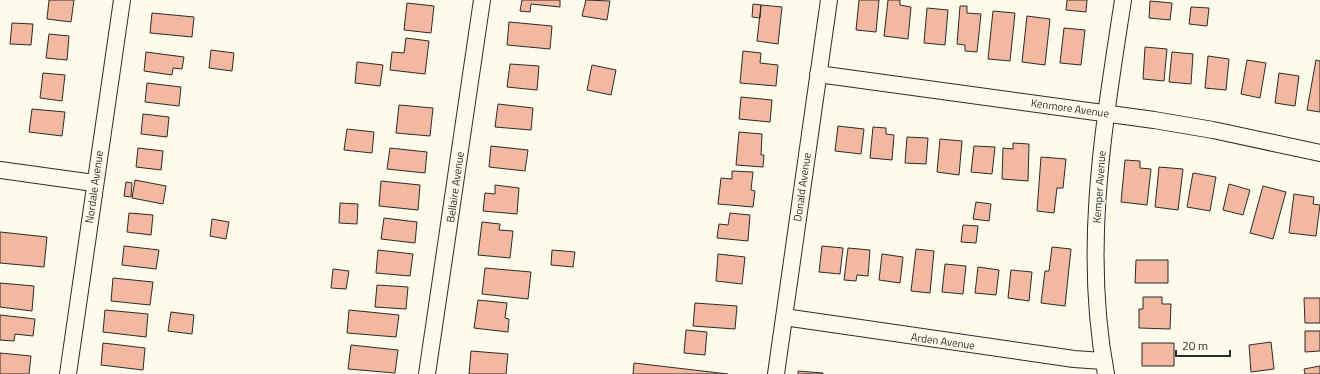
<svg xmlns="http://www.w3.org/2000/svg" width="1320" height="374" viewBox="0 0 1320 374" font-family="'Titillium Web',sans-serif">
<style>
.building{fill:#f2b8a0;stroke:#2b2b2b}
.lines{fill:none;stroke-linecap:round;stroke-linejoin:round}
.street-casing{stroke:#2b2b2b;stroke-width:18}
.street{stroke:#fdfbea;stroke-width:16}
.labels{text-anchor:middle;stroke-width:3;stroke-linejoin:round;paint-order:stroke}
.street-label{font-size:11px;fill:#2b2b2b;stroke:#fdfbea}
</style>
<rect width="100%" height="100%" fill="#fdfbea"/>
<path class="building" d="M 49,0 L 74,0 L 71,22 L 47,19 Z
M 522,0 L 560,0 L 560,7 L 531,4 L 530,12 L 520,11 Z
M 586,0 L 610,1 L 607,20 L 582,16 Z
M 859,0 L 879,0 L 876,32 L 856,30 Z
M 888,0 L 900,0 L 900,5 L 911,7 L 908,39 L 884,36 Z
M 1067,0 L 1087,0 L 1086,12 L 1066,10 Z
M 1150,1 L 1172,3 L 1170,20 L 1149,18 Z
M 407,3 L 434,6 L 431,33 L 404,30 Z
M 753,4 L 761,5 L 760,18 L 752,17 Z
M 761,5 L 782,7 L 778,44 L 757,41 Z
M 960,6 L 967,6 L 967,13 L 981,14 L 977,52 L 965,51 L 965,45 L 957,44 Z
M 1191,7 L 1209,8 L 1207,26 L 1189,24 Z
M 927,8 L 948,10 L 945,45 L 924,43 Z
M 993,11 L 1015,13 L 1010,61 L 988,59 Z
M 152,13 L 194,17 L 192,37 L 150,33 Z
M 1027,16 L 1050,19 L 1045,65 L 1022,62 Z
M 509,22 L 552,26 L 550,49 L 507,45 Z
M 12,23 L 33,24 L 31,45 L 10,44 Z
M 1064,28 L 1085,30 L 1081,65 L 1060,63 Z
M 49,34 L 69,36 L 67,60 L 46,58 Z
M 406,38 L 429,41 L 425,74 L 390,70 L 392,52 L 404,53 Z
M 1145,47 L 1167,49 L 1164,81 L 1143,79 Z
M 211,50 L 234,53 L 232,71 L 209,68 Z
M 743,51 L 761,53 L 760,63 L 778,65 L 776,86 L 740,83 Z
M 146,52 L 184,57 L 182,69 L 173,68 L 172,75 L 144,71 Z
M 1172,52 L 1193,54 L 1191,84 L 1169,82 Z
M 1208,56 L 1229,59 L 1226,90 L 1205,88 Z
M 1247,60 L 1266,63 L 1260,98 L 1241,94 Z
M 1316,60 L 1320,61 L 1320,112 L 1307,110 Z
M 357,62 L 383,65 L 380,86 L 355,83 Z
M 510,64 L 539,66 L 537,90 L 507,87 Z
M 592,65 L 616,70 L 611,95 L 587,90 Z
M 43,73 L 65,75 L 62,101 L 40,98 Z
M 1279,73 L 1299,76 L 1295,106 L 1275,103 Z
M 147,83 L 181,87 L 179,106 L 145,102 Z
M 741,97 L 772,100 L 770,122 L 739,119 Z
M 498,104 L 533,108 L 531,130 L 495,127 Z
M 399,105 L 433,108 L 430,136 L 396,133 Z
M 32,109 L 65,112 L 62,136 L 29,132 Z
M 143,114 L 169,117 L 167,137 L 141,134 Z
M 838,126 L 864,129 L 861,154 L 835,151 Z
M 873,127 L 886,128 L 886,134 L 894,135 L 892,160 L 870,158 Z
M 347,129 L 374,132 L 372,153 L 344,150 Z
M 739,132 L 762,134 L 761,155 L 764,155 L 763,167 L 736,165 Z
M 907,137 L 928,138 L 926,164 L 905,163 Z
M 940,139 L 962,141 L 959,175 L 937,172 Z
M 1013,143 L 1029,144 L 1028,181 L 1002,179 L 1003,148 L 1013,149 Z
M 491,146 L 528,150 L 525,171 L 489,167 Z
M 974,146 L 995,147 L 992,174 L 971,172 Z
M 138,148 L 163,151 L 161,170 L 136,167 Z
M 390,148 L 427,152 L 425,173 L 387,169 Z
M 1041,157 L 1066,159 L 1063,188 L 1057,188 L 1054,213 L 1037,211 Z
M 1125,160 L 1140,161 L 1140,168 L 1151,169 L 1147,205 L 1121,202 Z
M 1159,167 L 1183,169 L 1178,210 L 1155,207 Z
M 732,171 L 753,172 L 751,190 L 755,191 L 753,207 L 718,204 L 721,178 L 732,179 Z
M 1193,173 L 1216,177 L 1210,211 L 1187,207 Z
M 135,180 L 166,186 L 163,204 L 132,198 Z
M 381,181 L 420,185 L 418,210 L 379,206 Z
M 126,182 L 132,183 L 131,197 L 124,196 Z
M 1229,184 L 1250,190 L 1243,215 L 1223,210 Z
M 495,185 L 519,188 L 517,214 L 483,211 L 485,193 L 495,194 Z
M 1263,186 L 1286,192 L 1273,239 L 1250,233 Z
M 1294,194 L 1314,197 L 1313,204 L 1320,205 L 1316,236 L 1289,233 Z
M 976,202 L 991,204 L 989,221 L 973,219 Z
M 340,203 L 358,204 L 357,224 L 339,223 Z
M 129,213 L 153,215 L 151,235 L 127,232 Z
M 730,213 L 750,215 L 748,241 L 717,238 L 719,224 L 728,225 Z
M 384,218 L 417,222 L 415,243 L 381,239 Z
M 212,219 L 229,222 L 226,239 L 210,236 Z
M 482,222 L 500,224 L 499,230 L 513,231 L 510,258 L 478,255 Z
M 963,225 L 978,226 L 976,243 L 961,242 Z
M 0,232 L 47,237 L 44,267 L 0,263 Z
M 124,246 L 159,250 L 156,269 L 122,265 Z
M 822,246 L 843,248 L 840,274 L 819,272 Z
M 1052,247 L 1071,249 L 1065,306 L 1041,303 L 1045,271 L 1049,271 Z
M 848,248 L 870,250 L 868,276 L 857,275 L 856,281 L 844,280 Z
M 916,249 L 934,251 L 930,293 L 911,291 Z
M 378,250 L 413,254 L 410,276 L 376,273 Z
M 552,250 L 575,252 L 573,267 L 551,265 Z
M 718,254 L 745,257 L 742,284 L 716,281 Z
M 882,254 L 903,257 L 900,283 L 879,280 Z
M 1136,260 L 1168,260 L 1168,283 L 1135,283 Z
M 945,264 L 966,266 L 963,294 L 942,292 Z
M 978,267 L 999,270 L 996,295 L 975,293 Z
M 485,268 L 531,272 L 528,299 L 482,294 Z
M 333,269 L 349,271 L 346,289 L 331,288 Z
M 1011,270 L 1032,272 L 1029,301 L 1008,298 Z
M 113,278 L 153,282 L 150,305 L 111,301 Z
M 0,283 L 34,286 L 32,311 L 0,307 Z
M 377,285 L 408,287 L 406,309 L 375,307 Z
M 1143,297 L 1162,297 L 1162,304 L 1171,304 L 1170,329 L 1139,328 L 1139,309 L 1143,309 Z
M 1304,298 L 1320,298 L 1320,323 L 1305,323 Z
M 478,300 L 507,303 L 505,318 L 509,319 L 508,332 L 474,328 Z
M 695,303 L 737,306 L 735,329 L 693,326 Z
M 105,310 L 148,314 L 146,337 L 103,332 Z
M 349,310 L 399,315 L 396,337 L 347,333 Z
M 171,312 L 194,315 L 192,334 L 168,331 Z
M 0,315 L 35,319 L 33,336 L 15,334 L 14,341 L 0,340 Z
M 686,330 L 707,332 L 705,355 L 684,353 Z
M 1305,331 L 1320,331 L 1320,351 L 1305,352 Z
M 1271,342 L 1274,369 L 1251,372 L 1249,345 Z
M 103,343 L 145,348 L 143,370 L 101,365 Z
M 1142,343 L 1174,343 L 1174,366 L 1142,366 Z
M 351,345 L 398,350 L 395,373 L 348,369 Z
M 471,351 L 508,354 L 506,374 L 469,374 Z
M 0,353 L 31,356 L 29,374 L 0,374 Z
M 634,363 L 728,374 L 633,374 Z
M 1320,366 L 1320,374 L 1305,374 L 1304,369 Z
M 798,371 L 823,373 L 823,374 L 798,374 Z"/>
<g class="lines">
<g class="street-casing">
<path id="street" d="M 818,74 L 1154,120 L 1213,130 L 1320,153
M 0,170 L 94,183
M 784,317 L 1074,359 L 1103,361
M 68,374 L 122,0
M 427,374 L 482,0
M 776,374 L 829,0
M 1106,374 C 1082,248 1104,125 1123,0"/>
</g>
<use href="#street" class="street"/>
</g>
<g class="labels">
<g class="street-label">
<text transform="translate(1070 108) rotate(8)" y="4">Kenmore Avenue</text>
<text transform="translate(94 187) rotate(-82)" y="4">Nordale Avenue</text>
<text transform="translate(455 187) rotate(-82)" y="4">Bellaire Avenue</text>
<text transform="translate(802 187) rotate(-82)" y="4">Donald Avenue</text>
<text transform="translate(1099 187) rotate(-86)" y="4">Kemper Avenue</text>
<text transform="translate(943 341) rotate(8)" y="4">Arden Avenue</text>
</g>
</g>
<path d="M1176 350v6h54v-6" fill="none" stroke="#2b2b2b" stroke-width="2"/>
<text x="1182" y="350" font-size="12" fill="#2b2b2b" stroke="#fdfbea" stroke-width="3" paint-order="stroke">20 m</text>
</svg>
